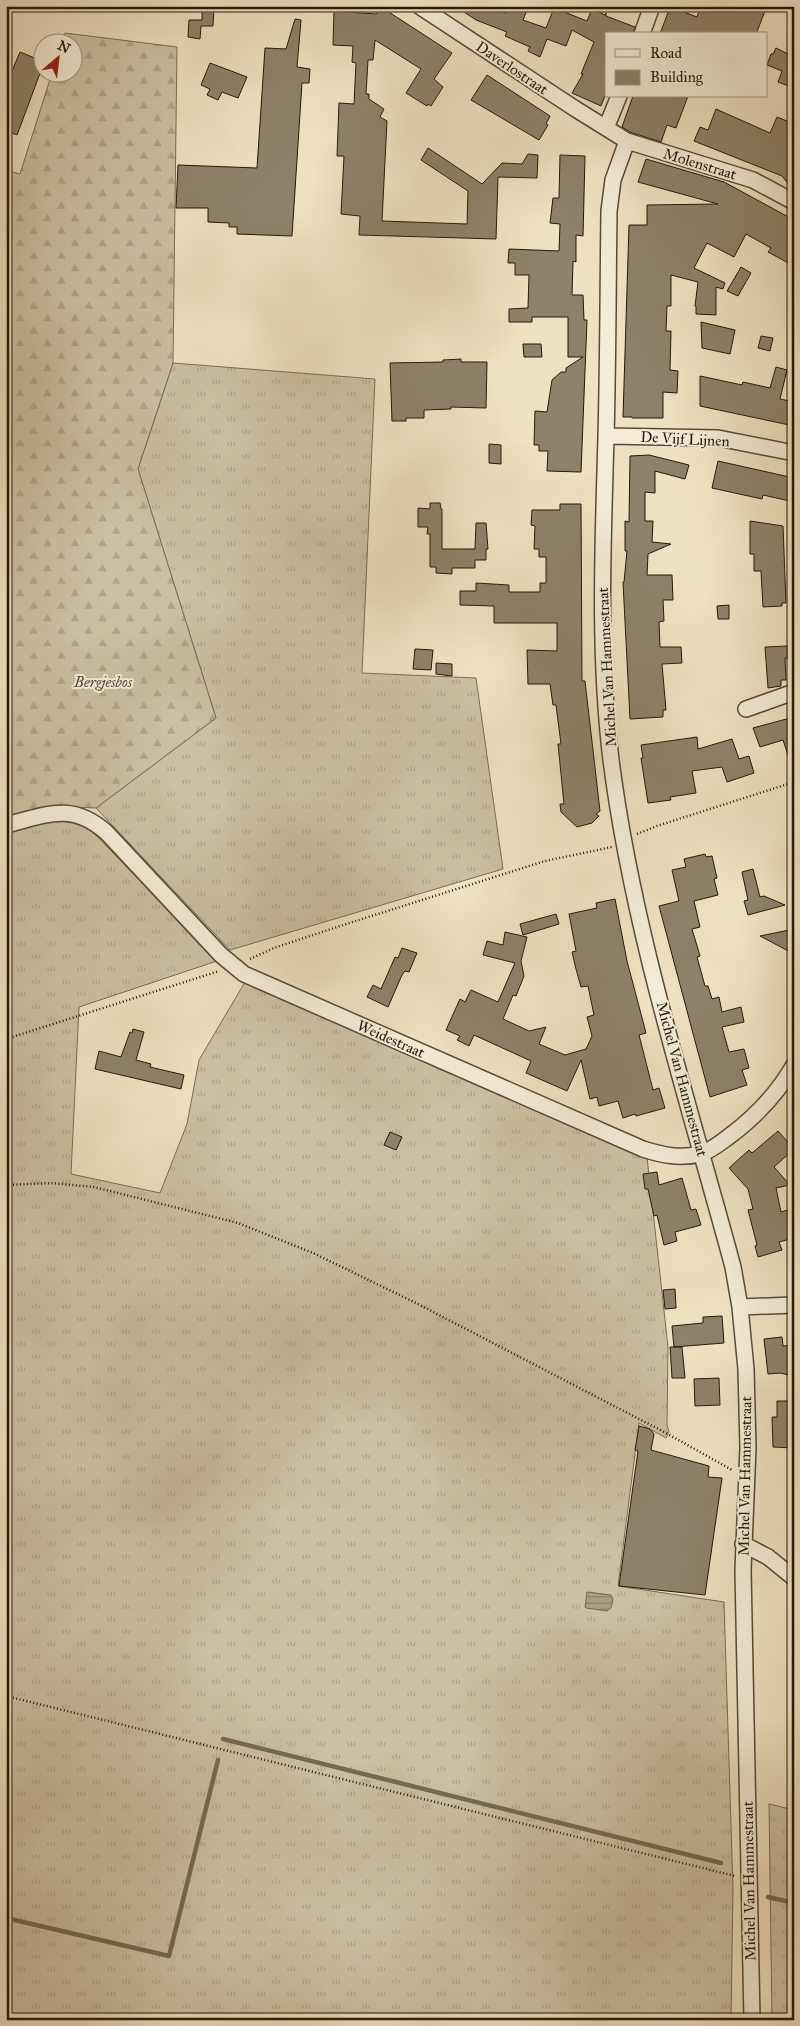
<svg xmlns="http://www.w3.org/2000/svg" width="800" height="2026" viewBox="0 0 800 2026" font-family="'IM FELL Great Primer',serif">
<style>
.grass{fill:url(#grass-tufts);stroke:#796c56}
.forest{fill:url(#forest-firs);stroke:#796c56}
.water{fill:url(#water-rules);stroke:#756853}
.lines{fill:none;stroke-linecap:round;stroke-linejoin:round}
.stream{stroke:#756853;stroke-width:4.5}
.building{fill:#8f816a;stroke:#25180a}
.street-casing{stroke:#584a38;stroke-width:18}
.path{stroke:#25180a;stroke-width:2.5;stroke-dasharray:1 2.5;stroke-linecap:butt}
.street{stroke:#f5ecd7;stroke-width:15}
.labels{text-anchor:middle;stroke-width:4;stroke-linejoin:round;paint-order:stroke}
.street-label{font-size:15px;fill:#25180a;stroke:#f5ecd7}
.park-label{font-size:15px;font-style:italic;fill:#574a38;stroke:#f5ecd7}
</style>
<defs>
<pattern id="grass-tufts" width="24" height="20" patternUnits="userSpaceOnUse" patternTransform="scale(1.25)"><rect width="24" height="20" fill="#cdbfa3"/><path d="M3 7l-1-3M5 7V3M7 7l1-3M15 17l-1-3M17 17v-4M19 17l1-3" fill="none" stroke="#b0a38b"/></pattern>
<pattern id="forest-firs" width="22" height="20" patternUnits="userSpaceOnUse" patternTransform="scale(1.25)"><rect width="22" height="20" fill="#cdbfa3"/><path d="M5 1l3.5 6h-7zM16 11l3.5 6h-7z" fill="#b0a38b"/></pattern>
<pattern id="water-rules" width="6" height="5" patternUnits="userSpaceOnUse" patternTransform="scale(1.25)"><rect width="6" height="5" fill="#ab9d83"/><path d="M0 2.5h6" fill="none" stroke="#8b7f69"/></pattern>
</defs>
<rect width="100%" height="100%" fill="#f0e1c2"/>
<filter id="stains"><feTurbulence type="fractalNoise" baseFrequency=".004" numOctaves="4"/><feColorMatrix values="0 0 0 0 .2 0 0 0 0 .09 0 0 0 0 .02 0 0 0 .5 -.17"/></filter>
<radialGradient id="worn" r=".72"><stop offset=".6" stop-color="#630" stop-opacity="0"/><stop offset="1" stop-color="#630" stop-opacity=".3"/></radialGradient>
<path class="grass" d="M 173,363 L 375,379 L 362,673 L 476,678 L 503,869 L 230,950 L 96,808 L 216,718 L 138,469 Z
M 63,819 L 79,823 L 93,832 L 217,961 L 79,1007 L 71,1174 L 160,1193 L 187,1124 L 199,1060 L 245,982 L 647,1157 L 668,1347 L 667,1425 L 669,1432 L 666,1438 L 639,1423 L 618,1586 L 724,1602 L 733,1889 L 731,2020 L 6,2020 L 6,830 Z
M 769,1804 L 794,1810 L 794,2020 L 772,2020 Z"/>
<path class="forest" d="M 65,33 L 177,47 L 173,363 L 138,469 L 216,718 L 96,808 L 53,806 L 6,818 L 6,170 L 20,174 L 52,73 L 72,72 L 72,42 L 62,42 Z"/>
<path class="water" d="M 587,1592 L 611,1595 L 613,1599 L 611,1608 L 607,1611 L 586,1608 L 585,1607 Z"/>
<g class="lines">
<path class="stream" d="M 223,1739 L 721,1863
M 768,1897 L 794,1903
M 6,1918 L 169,1956 L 218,1760"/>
</g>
<path class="building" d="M 202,6 L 214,6 L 213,26 L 201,26 L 200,39 L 188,37 L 189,20 L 202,20 Z
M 455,6 L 489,6 L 505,13 L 508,6 L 519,6 L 527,10 L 523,20 L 546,28 L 554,8 L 587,21 L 592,9 L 605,15 L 606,13 L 606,16 L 635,27 L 633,34 L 606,34 L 606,93 L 601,106 L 572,93 L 583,74 L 581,74 L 594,42 L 572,30 L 566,46 L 547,39 L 540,57 L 528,51 L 530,47 L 505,36 L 507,32 L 476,20 Z
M 701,6 L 767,6 L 756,34 L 660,34 L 670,7 L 697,17 Z
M 381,7 L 452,53 L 434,79 L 443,87 L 431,106 L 428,104 L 427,106 L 406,93 L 421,69 L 375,40 L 373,60 L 368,60 L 366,94 L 369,94 L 369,99 L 384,109 L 380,117 L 387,121 L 382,221 L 467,224 L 468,191 L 421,160 L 428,148 L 482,184 L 502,163 L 522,164 L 528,154 L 538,155 L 537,178 L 498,177 L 496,239 L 359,235 L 360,216 L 341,214 L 344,156 L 337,156 L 339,103 L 354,104 L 356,63 L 352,62 L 353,46 L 333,45 L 334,11 L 376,14 Z
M 295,19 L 301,20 L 297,67 L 310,69 L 309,83 L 302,83 L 292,236 L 237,234 L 237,227 L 229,227 L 229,223 L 208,222 L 208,208 L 176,208 L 178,165 L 257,168 L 265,48 L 286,49 Z
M 793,42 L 794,42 L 794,88 L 778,82 L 782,71 L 767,65 L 771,54 L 773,54 L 776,48 L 788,54 Z
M 20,52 L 42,61 L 42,68 L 17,135 L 6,131 L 6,85 Z
M 210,63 L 247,77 L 238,98 L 222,92 L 218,100 L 207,95 L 210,89 L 201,85 Z
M 487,75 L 550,116 L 546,124 L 548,125 L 539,140 L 471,100 Z
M 633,96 L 688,96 L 676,128 L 667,125 L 661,142 L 630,132 L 622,127 Z
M 716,109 L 770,133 L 777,117 L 794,124 L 794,191 L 782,176 L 694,141 L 700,127 L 708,130 Z
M 560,155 L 585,156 L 583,236 L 576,235 L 576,262 L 573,261 L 572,295 L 583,295 L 584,320 L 587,320 L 581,472 L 547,471 L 548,451 L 539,451 L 539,445 L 534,445 L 535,411 L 547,412 L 552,380 L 561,372 L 566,372 L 566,368 L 583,357 L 568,357 L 568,317 L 532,317 L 532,322 L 509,322 L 509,309 L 528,308 L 529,275 L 515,275 L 515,263 L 508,263 L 509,249 L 559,251 L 560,224 L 550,223 L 553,198 L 559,198 Z
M 646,159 L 724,182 L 794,220 L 794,266 L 768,252 L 771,248 L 746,234 L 734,257 L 707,243 L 694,268 L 725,283 L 723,289 L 716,287 L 716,315 L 696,314 L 696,306 L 695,306 L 698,282 L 671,275 L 671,306 L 667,306 L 666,331 L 671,331 L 670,370 L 678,371 L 677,393 L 663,392 L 663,418 L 632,418 L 632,417 L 623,417 L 629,225 L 647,225 L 647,205 L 718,204 L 638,182 Z
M 741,267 L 751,273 L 738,296 L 727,291 Z
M 701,322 L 735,330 L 730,354 L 702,348 Z
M 761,336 L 773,338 L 770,351 L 758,348 Z
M 523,344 L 541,344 L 542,357 L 524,357 Z
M 461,359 L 461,362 L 487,362 L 486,408 L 451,407 L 451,409 L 424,410 L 424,418 L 406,418 L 406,421 L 392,421 L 390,363 L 443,362 L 443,360 Z
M 776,367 L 787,370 L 780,399 L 794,402 L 794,426 L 700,406 L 700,376 L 742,385 L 743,382 L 770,388 Z
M 489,444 L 501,445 L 501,464 L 489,463 Z
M 649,455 L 689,465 L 685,479 L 655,471 L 655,493 L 645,492 L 645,521 L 653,521 L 652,542 L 671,544 L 648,554 L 647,575 L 672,575 L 673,600 L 663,600 L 664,621 L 659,622 L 660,647 L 681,647 L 682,663 L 662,664 L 666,710 L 663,710 L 663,717 L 630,719 L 623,582 L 624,582 L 627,551 L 625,551 L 625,521 L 629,522 L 630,456 Z
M 718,461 L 794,478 L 794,502 L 763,495 L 762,499 L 712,488 Z
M 430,503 L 440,503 L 441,509 L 442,509 L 442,549 L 475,549 L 476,523 L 486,523 L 488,549 L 486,549 L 486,560 L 475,560 L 475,568 L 452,568 L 452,574 L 436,573 L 436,567 L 430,567 L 430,534 L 427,534 L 428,527 L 418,527 L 418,508 L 430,509 Z
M 560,504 L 581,504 L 582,681 L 585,681 L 600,811 L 596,814 L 599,816 L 592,823 L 577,827 L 561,812 L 560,804 L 564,804 L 558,744 L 561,744 L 556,705 L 553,705 L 550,684 L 528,684 L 527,650 L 557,651 L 557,623 L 494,623 L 494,606 L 460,605 L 460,591 L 476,591 L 476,583 L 509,585 L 509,592 L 540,592 L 540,583 L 546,583 L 546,557 L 539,557 L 539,549 L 534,549 L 535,526 L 531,525 L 532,510 L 560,510 Z
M 750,521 L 783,526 L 786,603 L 782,603 L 782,606 L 763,607 L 761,571 L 754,571 L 754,554 L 750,554 Z
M 729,605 L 729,619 L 718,619 L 717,606 Z
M 788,646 L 788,658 L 785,658 L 786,680 L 781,680 L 781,686 L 768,688 L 765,647 Z
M 415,649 L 433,650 L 431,670 L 413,669 Z
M 436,663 L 452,664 L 452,676 L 436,674 Z
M 794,717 L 794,764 L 791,764 L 783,740 L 760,747 L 753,728 Z
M 697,737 L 698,749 L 732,739 L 739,759 L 749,756 L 754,773 L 727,782 L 722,767 L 692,771 L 696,793 L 670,797 L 671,800 L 648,803 L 641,758 L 643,758 L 641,745 Z
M 705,854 L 706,857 L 712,856 L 717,878 L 714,879 L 718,895 L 694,901 L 700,927 L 692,929 L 700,956 L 697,957 L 705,986 L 708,986 L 712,999 L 719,997 L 722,1012 L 741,1007 L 744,1022 L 722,1027 L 729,1052 L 744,1049 L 749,1068 L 742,1070 L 747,1085 L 710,1097 L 659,906 L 679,901 L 672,870 L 686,867 L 684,859 Z
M 753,869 L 760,897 L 764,896 L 785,905 L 748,915 L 744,901 L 748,900 L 742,872 Z
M 615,899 L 627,961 L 646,1033 L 639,1035 L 653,1090 L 659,1088 L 665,1108 L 636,1116 L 635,1114 L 623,1118 L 618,1101 L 599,1106 L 597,1097 L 590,1099 L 581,1060 L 567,1091 L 526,1073 L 531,1061 L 474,1035 L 469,1046 L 457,1040 L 460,1036 L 446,1030 L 460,999 L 465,1002 L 471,990 L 498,1002 L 515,963 L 483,955 L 487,941 L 503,945 L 505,932 L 527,937 L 521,961 L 524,976 L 516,996 L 513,995 L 503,1019 L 529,1031 L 546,1027 L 539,1044 L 565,1055 L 586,1049 L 592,1036 L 587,1017 L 594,1015 L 588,986 L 581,987 L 576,969 L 572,952 L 576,951 L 569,914 L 597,908 L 596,903 Z
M 556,914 L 559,924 L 523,935 L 520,924 Z
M 794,929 L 794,954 L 760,936 Z
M 402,948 L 417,953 L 409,972 L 405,971 L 402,975 L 388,1007 L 367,997 L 373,985 L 381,989 L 395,957 L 398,958 Z
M 133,1029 L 144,1032 L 136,1060 L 151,1064 L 150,1067 L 184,1075 L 181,1089 L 95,1069 L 99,1051 L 121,1057 L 130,1032 L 132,1033 Z
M 778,1131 L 794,1149 L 774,1167 L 790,1185 L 776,1188 L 781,1212 L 794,1208 L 794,1238 L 779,1242 L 782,1250 L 758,1257 L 755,1246 L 757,1245 L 748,1210 L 753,1209 L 748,1189 L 729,1168 L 749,1150 L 752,1153 Z
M 390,1132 L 402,1137 L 396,1150 L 384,1145 Z
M 657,1172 L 659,1185 L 682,1178 L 691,1210 L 696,1209 L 701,1225 L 675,1232 L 677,1241 L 664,1245 L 657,1215 L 654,1216 L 648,1189 L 645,1189 L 643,1174 Z
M 675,1289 L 676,1308 L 665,1309 L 663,1290 Z
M 722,1316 L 724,1343 L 674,1347 L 672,1326 L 703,1323 L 703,1317 Z
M 782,1337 L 783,1346 L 794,1345 L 794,1377 L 781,1373 L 768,1374 L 764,1339 Z
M 670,1347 L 682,1347 L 685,1378 L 672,1378 Z
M 719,1378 L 720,1405 L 695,1406 L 694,1379 Z
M 777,1401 L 794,1401 L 794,1448 L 773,1447 L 772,1417 L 777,1417 Z
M 639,1426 L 650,1429 L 654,1434 L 651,1450 L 709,1466 L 708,1477 L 722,1478 L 705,1595 L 619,1586 L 638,1451 L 635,1450 Z"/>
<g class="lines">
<g class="street-casing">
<path id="street" d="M 419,6 L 574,108 L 627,141 L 753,180 L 794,202
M 642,34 L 652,6
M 606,128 L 619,96
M 627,141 L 613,180 L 609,211 C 608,286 608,361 606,437 C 603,544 598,652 611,760 C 633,932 688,1100 733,1267 L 740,1307 L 746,1369 L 748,1448 L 743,1570 L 752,2020
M 606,436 L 718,438 L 794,453
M 746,709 L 794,692
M 6,825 C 46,815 72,801 107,833 L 221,955 L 244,974 L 643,1149 C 662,1155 680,1159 700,1154 C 710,1151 719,1144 727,1138 C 754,1118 777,1095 794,1065
M 740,1307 L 794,1305
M 743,1544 L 768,1557 L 794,1578"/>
</g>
<path class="path" d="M 637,834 L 657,826 L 794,782
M 250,959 L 274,948 L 340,926 L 545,861 L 612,847
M 6,1039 L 219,971
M 6,1185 L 51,1183 L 94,1187 L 238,1223 L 313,1253 L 416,1303 L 666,1433 L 732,1470
M 6,1696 L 735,1876"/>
<use href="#street" class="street"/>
</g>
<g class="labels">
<g class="street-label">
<text transform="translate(512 68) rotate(34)" y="5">Daverlostraat</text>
<text transform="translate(700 164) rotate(17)" y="5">Molenstraat</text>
<text transform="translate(685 439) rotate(3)" y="5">De Vijf Lijnen</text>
<text transform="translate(607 667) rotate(-93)" y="5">Michel Van Hammestraat</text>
<text transform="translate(391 1039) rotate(24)" y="5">Weidestraat</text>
<text transform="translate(682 1079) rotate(75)" y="5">Michel Van Hammestraat</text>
<text transform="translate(745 1476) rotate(-89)" y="5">Michel Van Hammestraat</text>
<text transform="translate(749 1881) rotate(-91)" y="5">Michel Van Hammestraat</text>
</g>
<g class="park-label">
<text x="103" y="687">Bergjesbos</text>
</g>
</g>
<rect width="800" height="2026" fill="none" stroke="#f0e1c2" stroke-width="25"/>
<rect x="8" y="8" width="785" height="2011" fill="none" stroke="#25180a" stroke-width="2.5"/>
<rect x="12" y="12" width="775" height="2001" fill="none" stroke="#25180a"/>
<rect x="605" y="32" width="162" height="65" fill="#f5ecd7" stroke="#a29785"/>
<rect x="615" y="49" width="25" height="8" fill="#f5ecd7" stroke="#a29785"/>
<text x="650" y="58" font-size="15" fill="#25180a">Road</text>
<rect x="615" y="70" width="25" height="15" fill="#8f816a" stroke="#a29785"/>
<text x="650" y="82" font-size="15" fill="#25180a">Building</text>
<g transform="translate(58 58) rotate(28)"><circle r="24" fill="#f5ecd7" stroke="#a29785"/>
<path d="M0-4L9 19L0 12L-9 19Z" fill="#8f2418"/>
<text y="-8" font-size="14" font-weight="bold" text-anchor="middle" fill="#25180a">N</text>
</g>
<rect width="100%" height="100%" filter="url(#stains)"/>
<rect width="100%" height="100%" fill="url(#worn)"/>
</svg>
